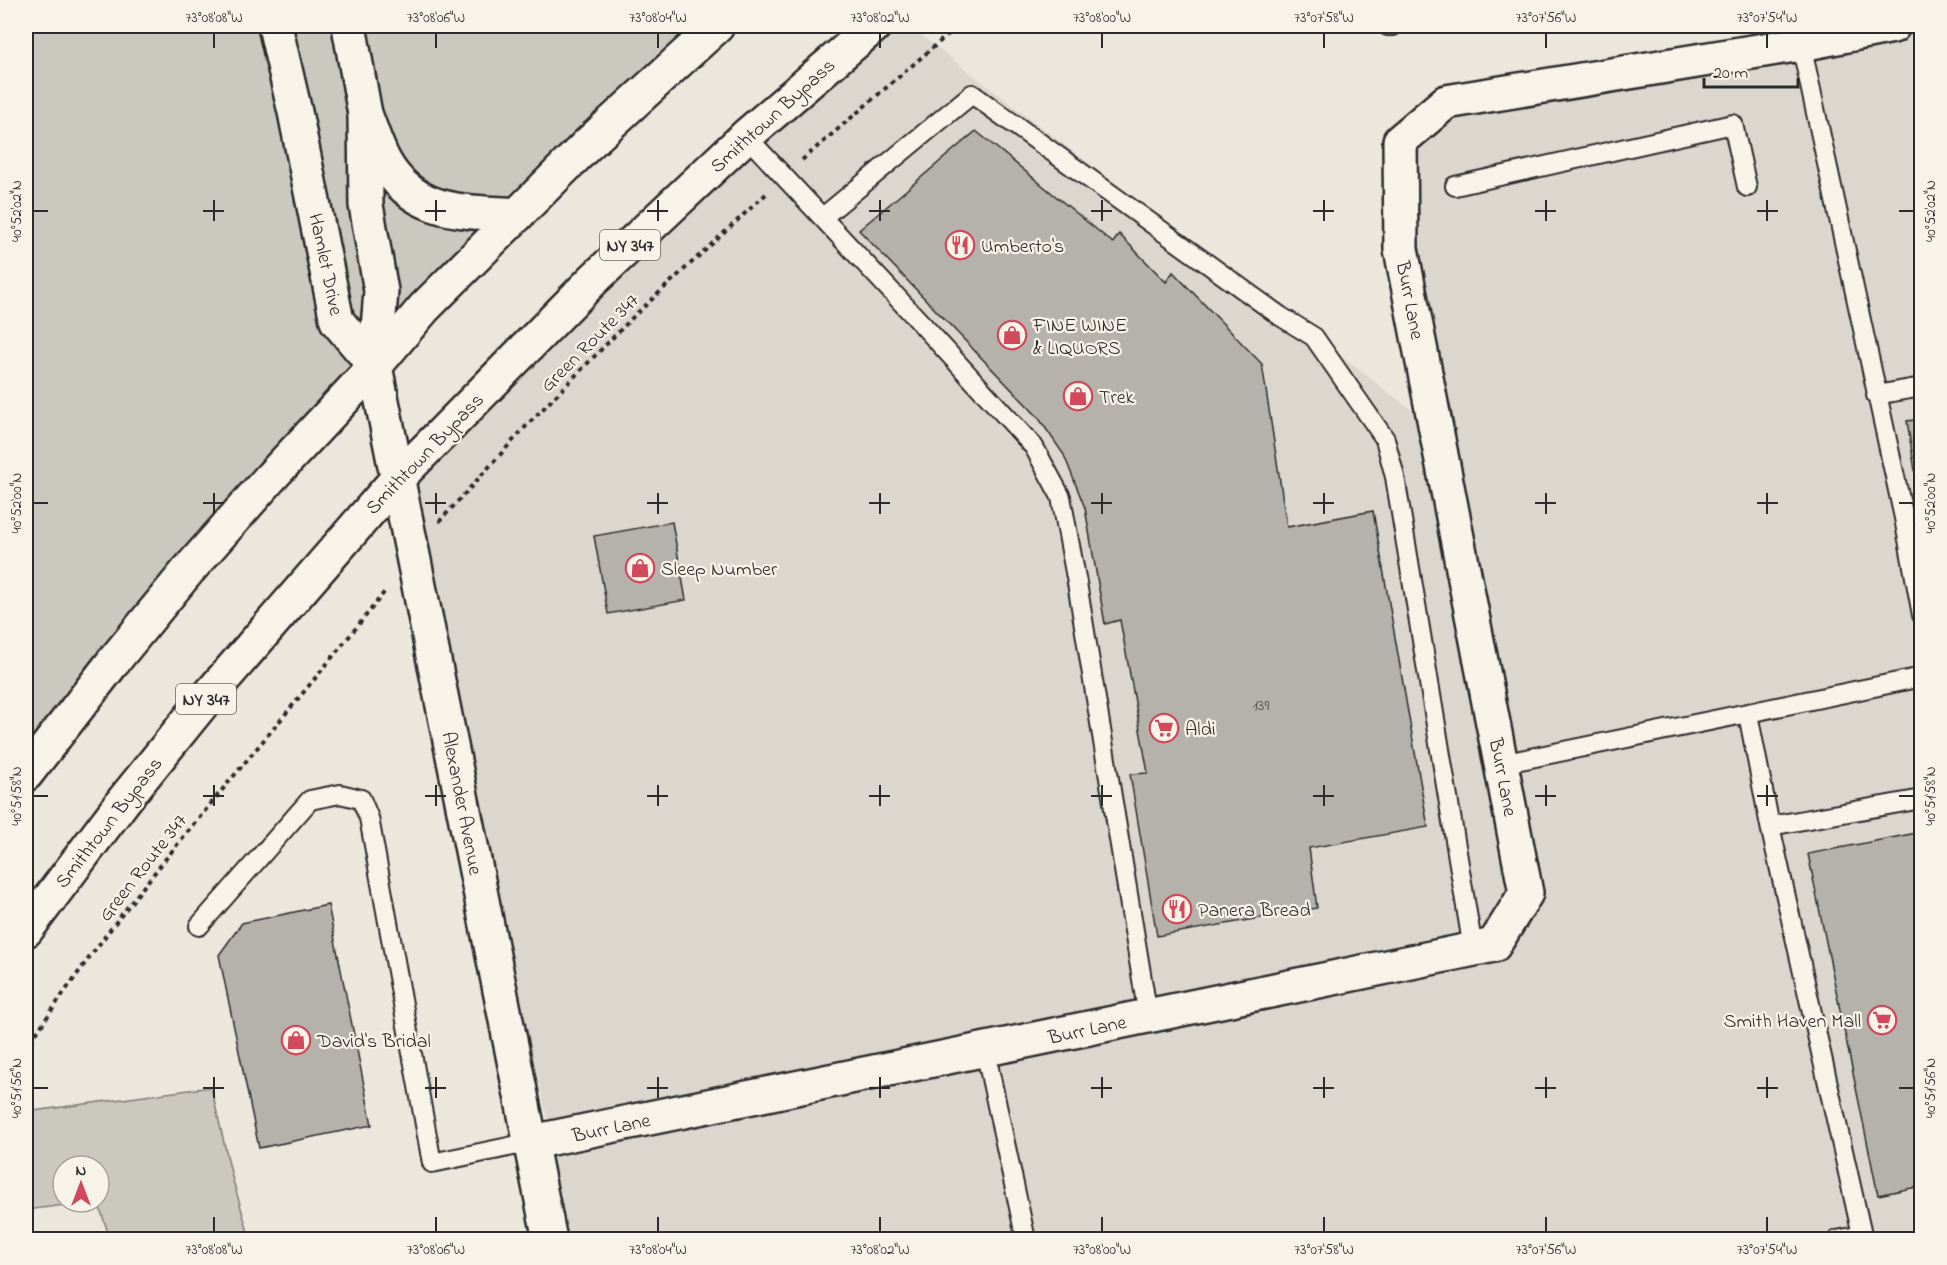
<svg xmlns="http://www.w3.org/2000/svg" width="1947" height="1265" viewBox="0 0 1947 1265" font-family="'Indie Flower',sans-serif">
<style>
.built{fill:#dbd7ce}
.green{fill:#cbc8bf;stroke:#7b7a75;stroke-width:1.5}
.building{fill:#b5b2ab;stroke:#2b2b2b;stroke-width:1.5}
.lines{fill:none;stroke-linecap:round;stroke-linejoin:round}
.service-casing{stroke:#2b2b2b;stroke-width:22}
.minor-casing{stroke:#2b2b2b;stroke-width:38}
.tertiary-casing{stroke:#2b2b2b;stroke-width:38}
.trunk-casing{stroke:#2b2b2b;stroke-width:38}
.path{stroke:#2b2b2b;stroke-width:4;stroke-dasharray:4.5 4.5;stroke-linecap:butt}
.service{stroke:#f7f3e8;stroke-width:18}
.minor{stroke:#f7f3e8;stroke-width:33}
.tertiary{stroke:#f7f3e8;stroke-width:33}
.trunk{stroke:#f7f3e8;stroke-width:33}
.ticks{fill:none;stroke:#2b2b2b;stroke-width:2}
.labels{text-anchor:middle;stroke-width:4.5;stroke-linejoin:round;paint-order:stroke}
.number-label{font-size:16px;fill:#4e4d4b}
.shield{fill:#f7f3e8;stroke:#686764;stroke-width:1.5}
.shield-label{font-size:18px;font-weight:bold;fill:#2b2b2b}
.street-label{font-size:20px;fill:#2b2b2b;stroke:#f7f3e8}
.poi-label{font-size:20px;fill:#2b2b2b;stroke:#f7f3e8;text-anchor:start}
.neatline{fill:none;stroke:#2b2b2b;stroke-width:2}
.ticks-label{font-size:15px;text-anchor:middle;fill:#2b2b2b}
</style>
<rect width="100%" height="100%" fill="#ebe7dd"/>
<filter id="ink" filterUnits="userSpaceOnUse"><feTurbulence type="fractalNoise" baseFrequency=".0167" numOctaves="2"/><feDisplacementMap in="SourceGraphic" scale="12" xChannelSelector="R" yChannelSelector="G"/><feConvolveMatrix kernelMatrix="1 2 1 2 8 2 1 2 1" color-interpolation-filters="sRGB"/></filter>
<g filter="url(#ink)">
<path class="built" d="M 874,26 L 909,26 L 1435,428 L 1400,141 L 1446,102 L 1893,26 L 1921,26 L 1921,1239 L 551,1239 L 532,1142 L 552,1138 L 398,478 Z"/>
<path class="green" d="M 26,26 L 707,26 L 26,748 Z
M 211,1087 L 232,1177 L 250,1239 L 110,1239 L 98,1202 L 99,1166 L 63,1166 L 63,1202 L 89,1202 L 26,1210 L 26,1112 Z"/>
<path class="building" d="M 976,131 L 1113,243 L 1119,234 L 1166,282 L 1173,272 L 1262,364 L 1287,527 L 1373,511 L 1428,827 L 1309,848 L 1317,908 L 1157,936 L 1130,774 L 1148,773 L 1120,620 L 1105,624 L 1085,508 L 1064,455 L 1038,417 L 859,230 Z
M 1922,419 L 1922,476 L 1916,477 L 1907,421 Z
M 672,522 L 686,600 L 608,614 L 594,536 Z
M 1922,832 L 1922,1186 L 1878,1195 L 1808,854 Z
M 328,905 L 372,1125 L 259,1148 L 219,955 L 242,923 Z"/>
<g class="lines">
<g class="service-casing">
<path id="service" d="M 1388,26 L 1393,26
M 1801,44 L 1904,518 L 1922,615
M 746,136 L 920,322 L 1034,447 L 1061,497 L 1077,583 L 1148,1016
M 1455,186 L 1733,124 L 1747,187
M 823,217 L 972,94 L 1280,316 L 1314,337 L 1385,439 L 1395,477 L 1473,949
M 1876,395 L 1922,387
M 1748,714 L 1770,826 L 1862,1235 L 1837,1240
M 1501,764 L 1922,677
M 1770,826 L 1922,799
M 199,926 L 310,800 L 340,794 L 361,799 L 369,818 L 432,1163 L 532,1142
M 985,1050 L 1026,1240"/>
</g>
<g class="minor-casing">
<path id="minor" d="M 275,26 L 295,112 L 337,321 L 375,366
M 349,26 L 365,114 L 366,205 L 381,291 L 375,366
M 532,1142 L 1494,945 L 1526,893 L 1401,249 L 1400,141 L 1446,102 L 1801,44 L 1893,26"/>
</g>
<g class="tertiary-casing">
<path id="tertiary" d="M 365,114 C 371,129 376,146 384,161 C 414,215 463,211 517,215
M 375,366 L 550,1240"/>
</g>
<g class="trunk-casing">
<path id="trunk" d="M 26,774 L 113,662 L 186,573 L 270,478 L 375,366 L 424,308 L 587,145 L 717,26
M 26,930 L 124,800 L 205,700 L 398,478 L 593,280 L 746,136 L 874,26"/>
</g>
<path class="path" d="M 802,160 L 958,26
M 439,522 L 529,423 L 635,315 L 766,194
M 26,1049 C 132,885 267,743 386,590"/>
<use href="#service" class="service"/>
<use href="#minor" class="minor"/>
<use href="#tertiary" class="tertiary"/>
<use href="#trunk" class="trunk"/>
</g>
</g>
<path class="ticks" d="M 214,33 L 214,48M 436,33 L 436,48M 658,33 L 658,48M 880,33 L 880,48M 1102,33 L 1102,48M 1324,33 L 1324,48M 1546,33 L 1546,48M 1767,33 L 1767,48M 214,200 L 214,221M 436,200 L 436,221M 658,200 L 658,221M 880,200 L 880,221M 1102,200 L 1102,221M 1324,200 L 1324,221M 1546,200 L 1546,221M 1767,200 L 1767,221M 33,211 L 48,211M 203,211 L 224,211M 425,211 L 446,211M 647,211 L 668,211M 869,211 L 890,211M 1091,211 L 1112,211M 1313,211 L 1334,211M 1535,211 L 1556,211M 1757,211 L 1778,211M 1899,211 L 1914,211M 214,493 L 214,514M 436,493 L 436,514M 658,493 L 658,514M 880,493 L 880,514M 1102,493 L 1102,514M 1324,493 L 1324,514M 1546,493 L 1546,514M 1767,493 L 1767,514M 33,503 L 48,503M 203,503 L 224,503M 425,503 L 446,503M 647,503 L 668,503M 869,503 L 890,503M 1091,503 L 1112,503M 1313,503 L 1334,503M 1535,503 L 1556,503M 1757,503 L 1778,503M 1899,503 L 1914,503M 214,785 L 214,806M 436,785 L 436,806M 658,785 L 658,806M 880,785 L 880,806M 1102,785 L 1102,806M 1324,785 L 1324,806M 1546,785 L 1546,806M 1767,785 L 1767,806M 33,796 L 48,796M 203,796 L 224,796M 425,796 L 446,796M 647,796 L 668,796M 869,796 L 890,796M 1091,796 L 1112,796M 1313,796 L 1334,796M 1535,796 L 1556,796M 1757,796 L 1778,796M 1899,796 L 1914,796M 214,1077 L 214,1098M 436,1077 L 436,1098M 658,1077 L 658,1098M 880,1077 L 880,1098M 1102,1077 L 1102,1098M 1324,1077 L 1324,1098M 1546,1077 L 1546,1098M 1767,1077 L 1767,1098M 33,1088 L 48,1088M 203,1088 L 224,1088M 425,1088 L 446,1088M 647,1088 L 668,1088M 869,1088 L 890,1088M 1091,1088 L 1112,1088M 1313,1088 L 1334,1088M 1535,1088 L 1556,1088M 1757,1088 L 1778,1088M 1899,1088 L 1914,1088M 214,1217 L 214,1232M 436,1217 L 436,1232M 658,1217 L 658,1232M 880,1217 L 880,1232M 1102,1217 L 1102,1232M 1324,1217 L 1324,1232M 1546,1217 L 1546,1232M 1767,1217 L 1767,1232"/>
<defs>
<g id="restaurant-ring" transform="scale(1.5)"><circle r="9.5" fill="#f7f3e8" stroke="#d1495b" stroke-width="1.5"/><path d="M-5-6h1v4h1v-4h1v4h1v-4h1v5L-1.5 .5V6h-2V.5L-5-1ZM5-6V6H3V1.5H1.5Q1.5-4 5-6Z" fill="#d1495b"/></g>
<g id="shop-ring" transform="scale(1.5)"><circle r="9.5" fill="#f7f3e8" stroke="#d1495b" stroke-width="1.5"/><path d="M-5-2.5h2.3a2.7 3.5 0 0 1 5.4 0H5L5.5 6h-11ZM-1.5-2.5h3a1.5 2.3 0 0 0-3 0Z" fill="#d1495b"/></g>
<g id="supermarket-ring" transform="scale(1.5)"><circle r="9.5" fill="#f7f3e8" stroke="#d1495b" stroke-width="1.5"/><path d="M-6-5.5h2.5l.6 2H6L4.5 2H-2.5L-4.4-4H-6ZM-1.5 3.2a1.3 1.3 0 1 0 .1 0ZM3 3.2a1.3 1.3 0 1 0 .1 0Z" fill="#d1495b"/></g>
</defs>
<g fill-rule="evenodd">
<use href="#restaurant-ring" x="960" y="245"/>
<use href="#shop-ring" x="1012" y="335"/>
<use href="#shop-ring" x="1078" y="396"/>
<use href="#shop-ring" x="640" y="568"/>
<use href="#supermarket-ring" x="1164" y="728"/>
<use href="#restaurant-ring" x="1177" y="909"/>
<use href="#supermarket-ring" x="1882" y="1020"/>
<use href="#shop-ring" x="296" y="1040"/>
</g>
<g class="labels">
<g class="number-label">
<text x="1261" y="710">139</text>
</g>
<g class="shield">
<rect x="600" y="230" width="60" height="30" rx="4.5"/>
<rect x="176" y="684" width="60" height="30" rx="4.5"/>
</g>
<g class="shield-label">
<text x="630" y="251">NY 347</text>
<text x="206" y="705">NY 347</text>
</g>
<g class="street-label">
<text transform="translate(772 115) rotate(-42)" y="7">Smithtown Bypass</text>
<text transform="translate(327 264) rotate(78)" y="7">Hamlet Drive</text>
<text transform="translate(1411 300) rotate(79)" y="7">Burr Lane</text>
<text transform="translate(589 342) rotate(-45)" y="7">Green Route 347</text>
<text transform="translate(424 453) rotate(-46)" y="7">Smithtown Bypass</text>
<text transform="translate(1504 777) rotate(79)" y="7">Burr Lane</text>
<text transform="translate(463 803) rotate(79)" y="7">Alexander Avenue</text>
<text transform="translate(108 822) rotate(-52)" y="7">Smithtown Bypass</text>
<text transform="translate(142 867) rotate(-52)" y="7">Green Route 347</text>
<text transform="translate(1087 1029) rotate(-12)" y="7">Burr Lane</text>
<text transform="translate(611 1127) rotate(-12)" y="7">Burr Lane</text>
</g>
<g class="poi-label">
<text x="981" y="252">Umberto's</text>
<text x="1033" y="331">FINE WINE<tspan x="1033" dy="23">&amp; LIQUORS</tspan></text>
<text x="1099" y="403">Trek</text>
<text x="661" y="575">Sleep Number</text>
<text x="1185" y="735">Aldi</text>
<text x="1198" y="916">Panera Bread</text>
<text x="1861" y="1027" text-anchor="end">Smith Haven Mall</text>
<text x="317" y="1047">David's Bridal</text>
</g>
</g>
<rect width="1947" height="1265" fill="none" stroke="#f7f3e8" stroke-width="66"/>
<g transform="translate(81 1184)"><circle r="28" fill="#f7f3e8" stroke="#a5a39c" stroke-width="1.5"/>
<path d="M0-4.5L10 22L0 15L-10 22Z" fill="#d1495b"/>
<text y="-9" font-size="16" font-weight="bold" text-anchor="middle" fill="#2b2b2b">N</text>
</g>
<path d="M1704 78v9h94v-9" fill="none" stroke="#2b2b2b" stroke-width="3"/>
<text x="1713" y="78" font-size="18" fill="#2b2b2b" stroke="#f7f3e8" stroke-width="4.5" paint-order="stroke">20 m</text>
<rect x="33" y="33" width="1881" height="1199" class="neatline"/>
<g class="ticks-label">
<text x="214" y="22">73°08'08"W</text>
<text x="436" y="22">73°08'06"W</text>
<text x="658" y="22">73°08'04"W</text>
<text x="880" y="22">73°08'02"W</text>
<text x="1102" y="22">73°08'00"W</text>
<text x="1324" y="22">73°07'58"W</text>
<text x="1546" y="22">73°07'56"W</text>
<text x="1767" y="22">73°07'54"W</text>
<text transform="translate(16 211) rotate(-90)" y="5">40°52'02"N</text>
<text transform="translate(1930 211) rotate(-90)" y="5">40°52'02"N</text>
<text transform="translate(16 503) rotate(-90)" y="5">40°52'00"N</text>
<text transform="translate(1930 503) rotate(-90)" y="5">40°52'00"N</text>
<text transform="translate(16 796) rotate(-90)" y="5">40°51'58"N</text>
<text transform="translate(1930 796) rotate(-90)" y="5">40°51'58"N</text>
<text transform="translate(16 1088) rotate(-90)" y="5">40°51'56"N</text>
<text transform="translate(1930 1088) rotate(-90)" y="5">40°51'56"N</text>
<text x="214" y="1254">73°08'08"W</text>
<text x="436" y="1254">73°08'06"W</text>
<text x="658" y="1254">73°08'04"W</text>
<text x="880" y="1254">73°08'02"W</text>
<text x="1102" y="1254">73°08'00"W</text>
<text x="1324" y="1254">73°07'58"W</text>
<text x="1546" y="1254">73°07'56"W</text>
<text x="1767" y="1254">73°07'54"W</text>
</g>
</svg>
